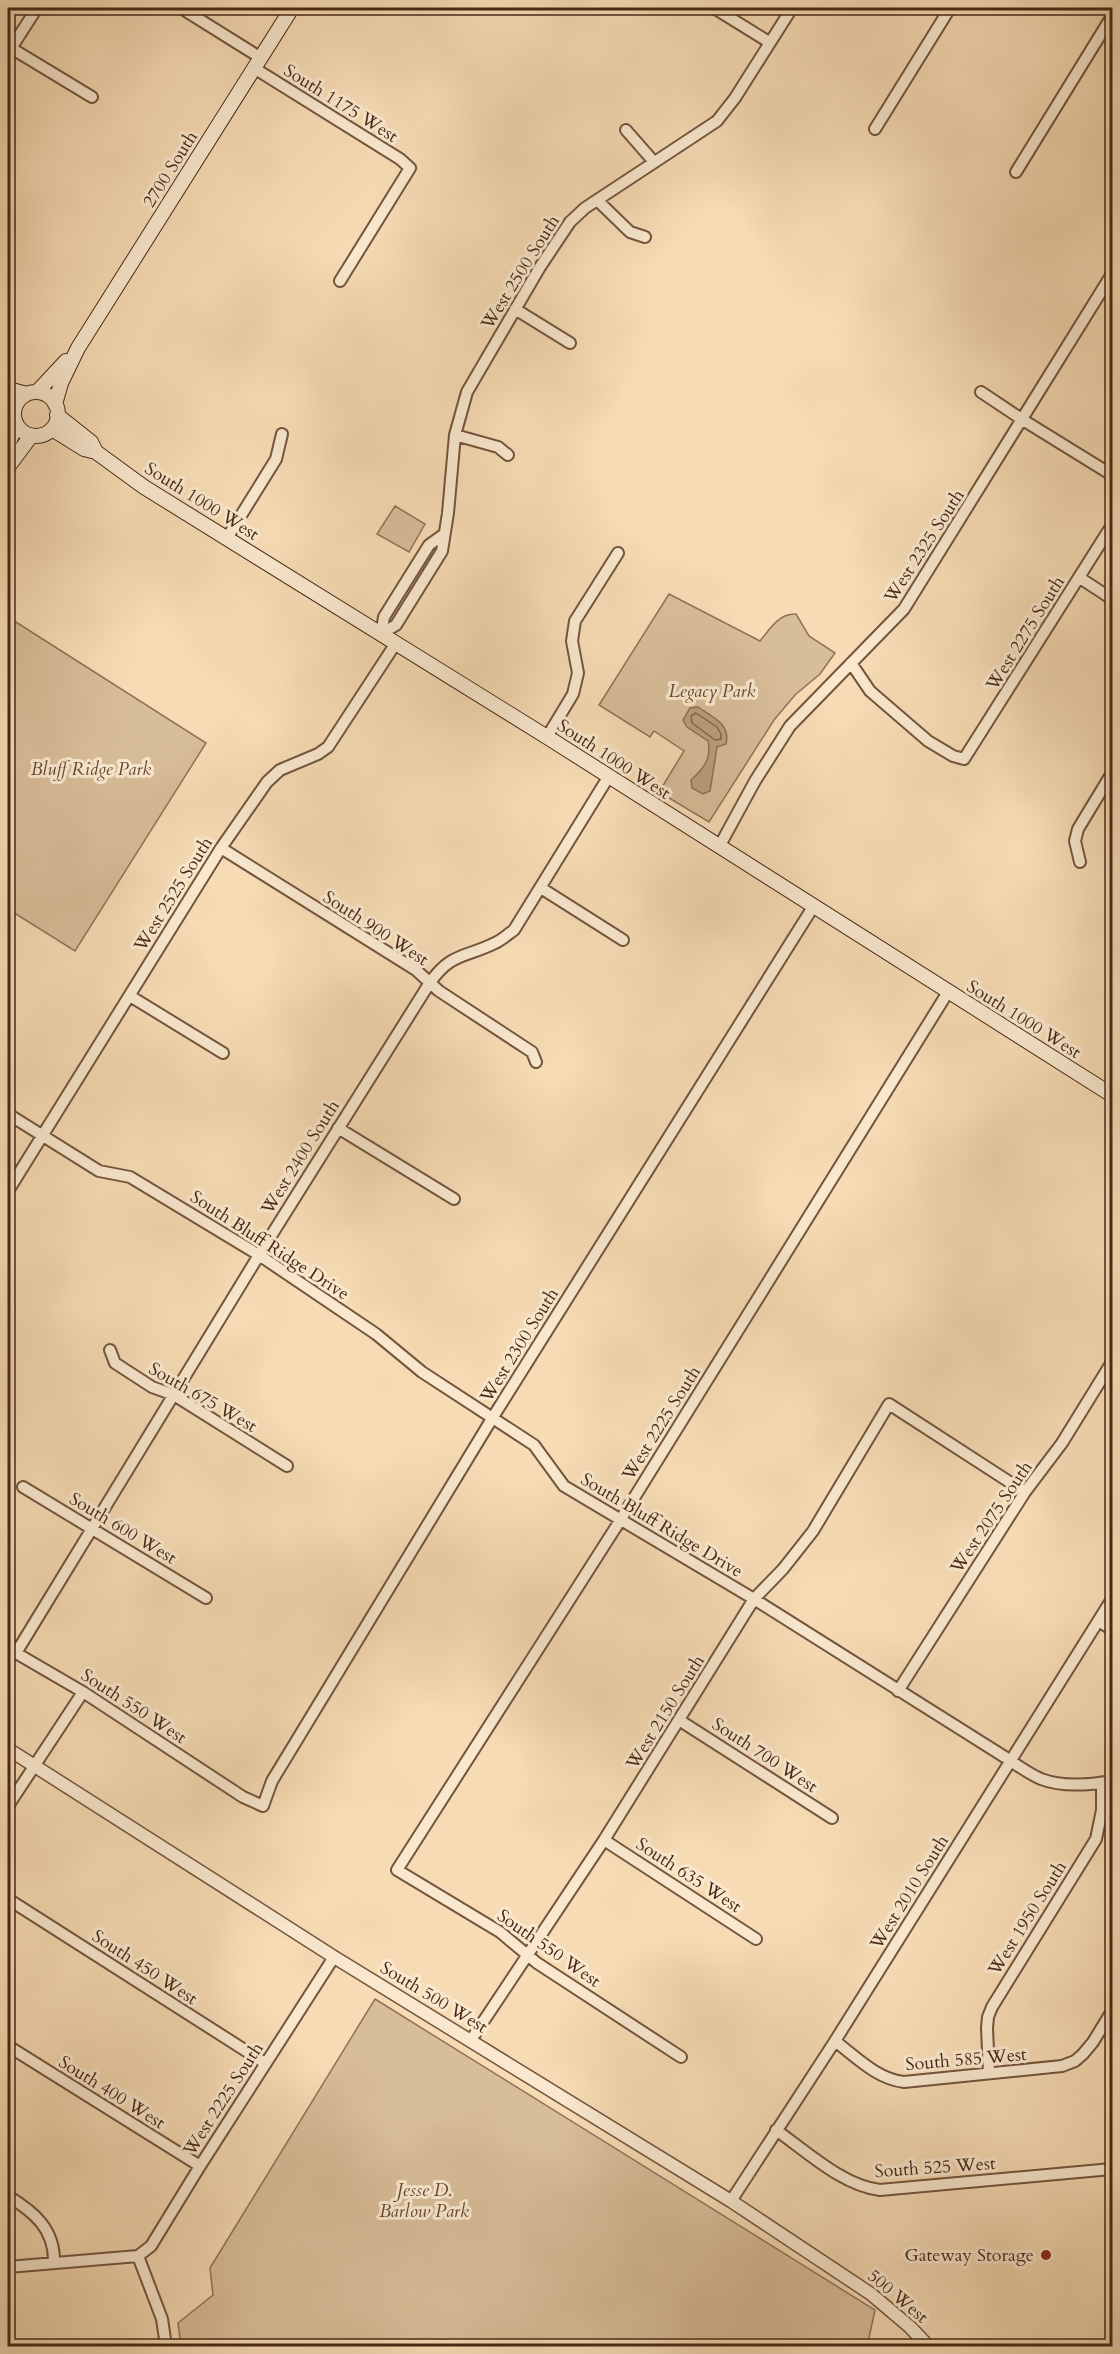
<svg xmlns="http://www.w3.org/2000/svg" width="1120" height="2354" viewBox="0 0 1120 2354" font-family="Cardo,serif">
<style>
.green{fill:#d8bd99;stroke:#907258;stroke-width:1.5}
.water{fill:#ba9e7e;stroke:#8c6f54;stroke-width:1.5}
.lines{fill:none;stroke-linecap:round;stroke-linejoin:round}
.shore{stroke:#80634a;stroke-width:1.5}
.minor-casing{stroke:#73553e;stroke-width:14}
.tertiary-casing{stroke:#73553e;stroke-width:15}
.secondary-casing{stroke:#472816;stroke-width:16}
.minor{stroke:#f9e8ce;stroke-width:10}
.tertiary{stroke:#f9e8ce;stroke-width:12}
.secondary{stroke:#f9e8ce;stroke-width:14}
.poi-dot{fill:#8f2418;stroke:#f9e8ce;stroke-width:2}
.labels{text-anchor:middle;stroke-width:6;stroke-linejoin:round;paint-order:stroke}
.street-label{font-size:18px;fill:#472816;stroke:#f9e8ce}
.park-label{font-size:18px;font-style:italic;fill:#644630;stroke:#f9e8ce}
.poi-label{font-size:18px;fill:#472816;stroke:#f9e8ce;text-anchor:end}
</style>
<rect width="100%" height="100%" fill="#f6dbb4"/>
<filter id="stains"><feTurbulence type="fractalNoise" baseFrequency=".00333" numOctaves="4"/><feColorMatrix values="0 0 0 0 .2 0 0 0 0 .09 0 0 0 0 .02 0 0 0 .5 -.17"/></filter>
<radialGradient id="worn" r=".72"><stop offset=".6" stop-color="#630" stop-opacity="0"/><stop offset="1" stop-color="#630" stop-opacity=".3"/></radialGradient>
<path class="green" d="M 395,506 L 425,524 L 409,552 L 377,534 Z
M 669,594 L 760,641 C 770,629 779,613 796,614 L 809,636 L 835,653 L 820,674 L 795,695 L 774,720 L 709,822 L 659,792 L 684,751 L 654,731 L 650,737 L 599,705 Z
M 8,617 L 206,743 L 75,951 L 8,909 Z
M 375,1999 L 875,2310 L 868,2342 L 816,2346 L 181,2346 L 178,2323 L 213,2295 L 210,2268 Z"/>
<path class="water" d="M 698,707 C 712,717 731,724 726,744 L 717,747 L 710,791 L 703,794 L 692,788 L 691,780 C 703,769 712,759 708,741 L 687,727 L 683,720 L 690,708 Z"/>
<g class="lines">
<path class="shore" d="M 696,713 L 717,727 L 721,734 L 721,739 L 715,740 L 692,723 L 691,716 Z"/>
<g class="minor-casing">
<path id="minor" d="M 181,8 L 261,58
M 714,8 L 769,42
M 11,48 L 92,97
M 8,53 L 37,8
M 254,68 L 400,159 L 410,168 L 340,281
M 875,129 L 950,8
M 626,130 L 654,162
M 1016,172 L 1112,16
M 597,200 L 630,232 L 645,237
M 515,309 L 570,343
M 981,392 L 1023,420 L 1112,475
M 455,435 L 498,447 L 508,455
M 227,538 L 276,459 L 282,434
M 1080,578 L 1112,599
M 381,634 L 396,625 L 442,551 L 448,513 L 455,435 L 467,392 L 540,267 L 570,222 L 585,208 L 717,121 L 735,98 L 792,8
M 381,634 L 384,617 L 429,545 L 443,535
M 851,663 L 870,691 L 928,741 L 953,756 L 964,759 L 1112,525
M 547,737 L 573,694 L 578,673 L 572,641 L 575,621 L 618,553
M 609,776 L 514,930 C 508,934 502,940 495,943 C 465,958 451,952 429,984 L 259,1255 L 16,1653 L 83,1692 L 243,1797 L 263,1806 L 272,1781 L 493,1417 L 813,907
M 719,847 L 755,781 L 790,726 L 904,609 L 1112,274
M 221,848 L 416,970 L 439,991 L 532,1052 L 536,1062
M 1080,862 L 1075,841 L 1078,829 L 1112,773
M 541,888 L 623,940
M 130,996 L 223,1053
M 8,1114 L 99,1171 L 130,1177 L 259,1255 L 376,1334 L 422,1372 L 534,1445 L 564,1486 L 754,1599 L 1000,1754 C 1013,1762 1027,1773 1041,1779 C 1062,1787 1090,1785 1112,1781
M 338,1128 L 454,1199
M 8,1191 L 221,848 L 267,782 L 280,770 L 318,754 L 328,747 L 396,643
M 110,1350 L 115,1363 L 152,1387 L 174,1395 L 287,1466
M 23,1487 L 206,1598
M 1099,1621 L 1112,1630
M 898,1691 L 1025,1492 L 1062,1443 L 1112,1362
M 679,1720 L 832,1818
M 8,1806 L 83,1692
M 604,1840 L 756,1939
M 8,1899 L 265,2063
M 471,2040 L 604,1840 L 754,1599 L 783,1569 L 813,1531 L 889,1404 L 1025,1492
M 835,2041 C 856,2057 877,2079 904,2082 L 1062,2066 L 1075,2061 L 1083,2054 L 1093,2042 L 1112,2011
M 8,2046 L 200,2166
M 681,2057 L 537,1963 L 500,1932 L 397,1870 L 616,1527 L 948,992
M 989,2073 L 987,2028 L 988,2017 L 992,2007 L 1096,1839 L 1102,1810 L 1102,1783
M 776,2130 C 806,2151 843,2186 880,2190 L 1112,2169
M 8,2196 C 34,2212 55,2229 54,2263
M 731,2201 L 835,2041 L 1112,1599
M 138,2256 L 151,2246 L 200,2166 L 334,1957
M 138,2256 L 162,2319 L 166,2346
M 8,2267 L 138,2256"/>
</g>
<g class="tertiary-casing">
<path id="tertiary" d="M 8,1749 L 334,1957 L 731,2201 L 871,2294 L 910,2327 L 928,2346"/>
</g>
<g class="secondary-casing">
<path id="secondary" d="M 8,389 L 27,394
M 37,392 L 66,361
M14 414a22 22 0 1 1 44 0a22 22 0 1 1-44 0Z
M 55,404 L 61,383 L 78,348 L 292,8
M 57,415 L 91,442 L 96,452 L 144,487 L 547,737 L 1112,1095
M 52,429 L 84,449 L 96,452
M 8,445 L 16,425
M 8,467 L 31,436"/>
</g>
<use href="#minor" class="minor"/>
<use href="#tertiary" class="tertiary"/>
<use href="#secondary" class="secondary"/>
</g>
<circle class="poi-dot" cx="1046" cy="2255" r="6"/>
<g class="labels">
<g class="street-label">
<text transform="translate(341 103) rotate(32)" y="6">South 1175 West</text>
<text transform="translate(170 169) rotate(-58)" y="6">2700 South</text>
<text transform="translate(520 272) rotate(-58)" y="6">West 2500 South</text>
<text transform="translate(202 501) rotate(32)" y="6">South 1000 West</text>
<text transform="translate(924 546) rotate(-57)" y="6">West 2325 South</text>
<text transform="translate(1025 633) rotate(-58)" y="6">West 2275 South</text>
<text transform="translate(614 759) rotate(33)" y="6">South 1000 West</text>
<text transform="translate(173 894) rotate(-58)" y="6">West 2525 South</text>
<text transform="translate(376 928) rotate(33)" y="6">South 900 West</text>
<text transform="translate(1024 1019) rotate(32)" y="6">South 1000 West</text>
<text transform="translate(300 1157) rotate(-58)" y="6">West 2400 South</text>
<text transform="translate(270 1245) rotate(33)" y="6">South Bluff Ridge Drive</text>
<text transform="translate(519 1345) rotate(-58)" y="6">West 2300 South</text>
<text transform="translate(203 1397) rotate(30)" y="6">South 675 West</text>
<text transform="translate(661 1423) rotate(-58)" y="6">West 2225 South</text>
<text transform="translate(991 1517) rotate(-56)" y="6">West 2075 South</text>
<text transform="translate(662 1525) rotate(31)" y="6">South Bluff Ridge Drive</text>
<text transform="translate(123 1528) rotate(31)" y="6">South 600 West</text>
<text transform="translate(134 1706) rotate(33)" y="6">South 550 West</text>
<text transform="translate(665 1712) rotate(-58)" y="6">West 2150 South</text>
<text transform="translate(765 1755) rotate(33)" y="6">South 700 West</text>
<text transform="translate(689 1875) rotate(33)" y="6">South 635 West</text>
<text transform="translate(909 1892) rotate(-58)" y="6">West 2010 South</text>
<text transform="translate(1027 1918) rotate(-58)" y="6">West 1950 South</text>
<text transform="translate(549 1948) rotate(35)" y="6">South 550 West</text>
<text transform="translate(145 1967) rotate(33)" y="6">South 450 West</text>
<text transform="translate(434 1997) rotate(31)" y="6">South 500 West</text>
<text transform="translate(966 2059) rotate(-5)" y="6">South 585 West</text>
<text transform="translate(112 2092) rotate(32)" y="6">South 400 West</text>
<text transform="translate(223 2099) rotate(-57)" y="6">West 2225 South</text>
<text transform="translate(935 2167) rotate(-4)" y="6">South 525 West</text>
<text transform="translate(898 2296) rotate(40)" y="6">500 West</text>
</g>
<g class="park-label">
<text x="712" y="697">Legacy Park</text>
<text x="91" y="775">Bluff Ridge Park</text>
<text x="424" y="2196">Jesse D.<tspan x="424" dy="21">Barlow Park</tspan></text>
</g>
<g class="poi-label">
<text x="1034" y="2261">Gateway Storage</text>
</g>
</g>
<rect width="1120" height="2354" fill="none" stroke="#f6dbb4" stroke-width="30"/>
<rect x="9" y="9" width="1102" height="2336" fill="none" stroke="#472816" stroke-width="3"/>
<rect x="15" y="15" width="1090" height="2324" fill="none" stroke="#472816" stroke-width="1.5"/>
<rect width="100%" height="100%" filter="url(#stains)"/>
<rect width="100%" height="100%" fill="url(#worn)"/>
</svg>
